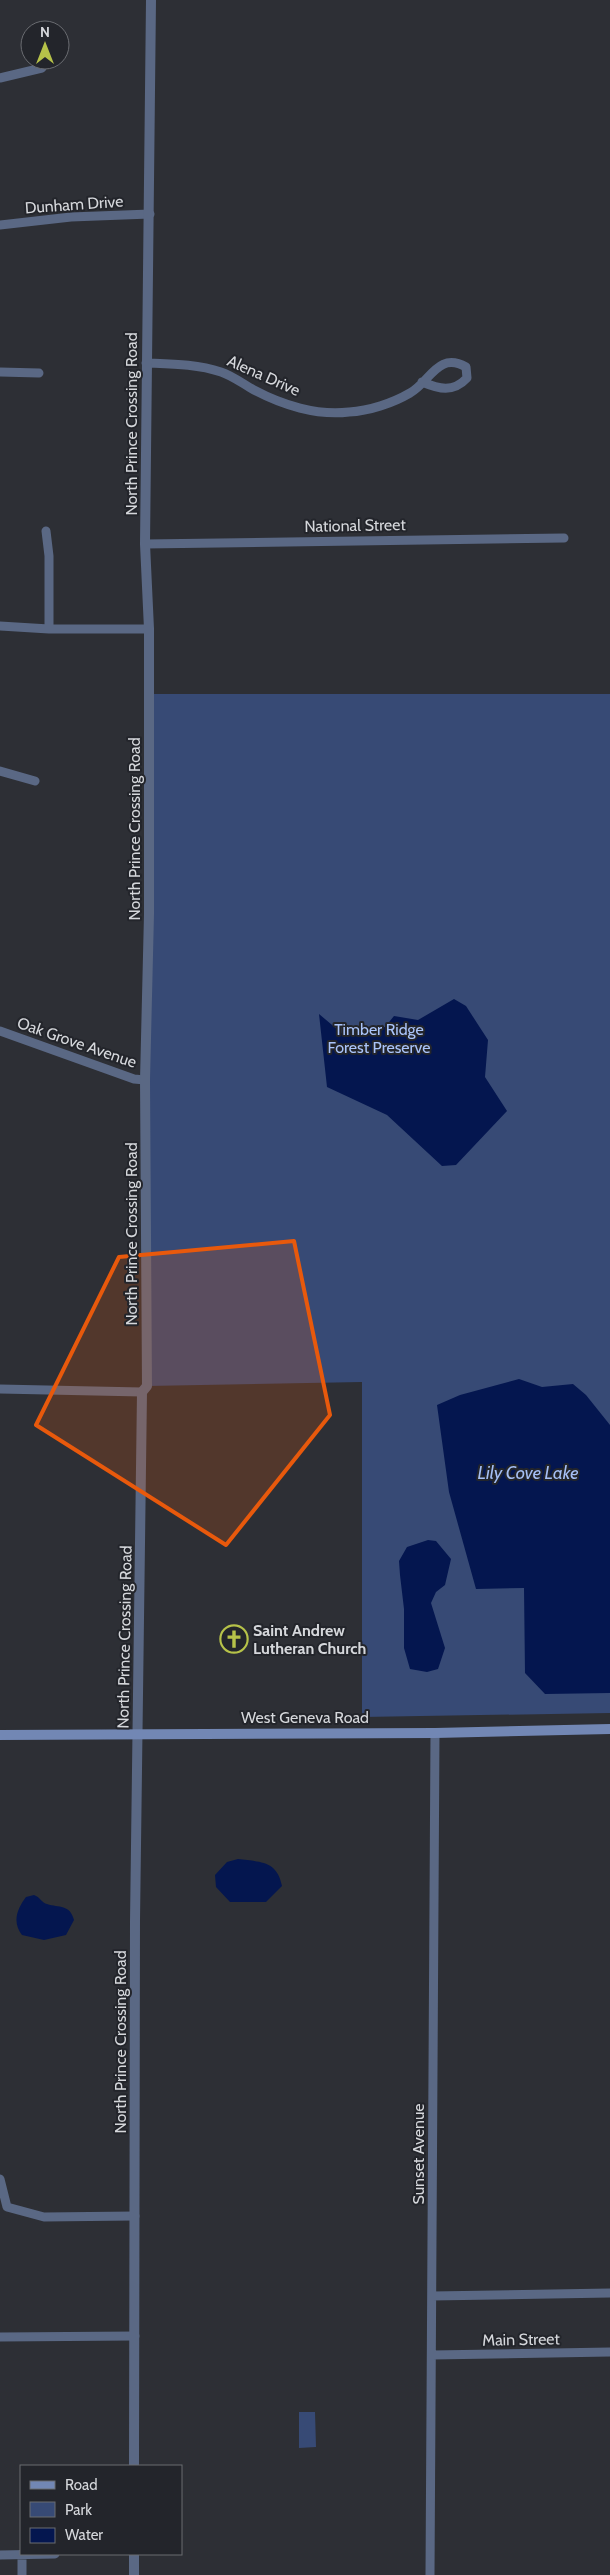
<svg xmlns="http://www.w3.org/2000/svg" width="610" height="2575" viewBox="0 0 610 2575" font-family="Cabin,sans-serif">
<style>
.green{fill:#374a75}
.water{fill:#04164f}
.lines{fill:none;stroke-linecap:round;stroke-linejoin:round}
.minor{stroke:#5a6884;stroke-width:9}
.tertiary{stroke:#5a6884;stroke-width:10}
.secondary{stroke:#7287b4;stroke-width:10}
.marked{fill:#e8590c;fill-opacity:0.2;stroke:#e8590c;stroke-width:4;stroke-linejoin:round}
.labels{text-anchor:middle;stroke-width:4;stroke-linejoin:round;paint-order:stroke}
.street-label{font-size:16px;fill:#d5d7db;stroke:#23252b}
.park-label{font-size:16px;fill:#aac4fa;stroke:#23252b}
.poi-label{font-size:16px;font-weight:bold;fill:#d5d7db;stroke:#23252b;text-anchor:start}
.water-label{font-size:18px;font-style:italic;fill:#a5bff4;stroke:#23252b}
</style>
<rect width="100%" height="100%" fill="#2d2f35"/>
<path class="green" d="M 149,694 L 610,694 L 610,1713 L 362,1717 L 362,1382 L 147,1386 Z
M 299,2412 L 315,2412 L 316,2447 L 299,2448 Z"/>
<path class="water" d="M 454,999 L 466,1006 L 488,1040 L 485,1077 L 507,1111 L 456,1165 L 442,1166 L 387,1115 L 327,1087 L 319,1014 L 344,1035 L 385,1027 L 394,1016 L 418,1020 Z
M 519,1379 L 542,1387 L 573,1384 L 586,1395 L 610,1425 L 610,1693 L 545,1694 L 525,1673 L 524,1588 L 476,1589 L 449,1492 L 437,1405 L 460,1395 Z
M 428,1540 L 436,1541 L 451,1559 L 445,1585 L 436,1592 L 431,1603 L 445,1648 L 438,1669 L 427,1672 L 410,1669 L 404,1648 L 404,1609 L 400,1575 L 399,1561 L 407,1547 Z
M 238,1859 C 260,1862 277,1860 282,1886 L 266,1902 L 230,1902 L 216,1887 L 215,1875 L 227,1862 Z
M 34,1895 C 40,1897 42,1903 47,1904 C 59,1908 70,1904 74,1920 L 66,1935 L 44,1940 L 22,1935 C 12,1922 17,1909 26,1897 Z"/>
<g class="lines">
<path class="minor" d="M 0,78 L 42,68
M 0,225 L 71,217 L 150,214
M 146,363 C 171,364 197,364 221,372 C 233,376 243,384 254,390 C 282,405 317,416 349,412 C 369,411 393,403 410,393 C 430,382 438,351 466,367 L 467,378 C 453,393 439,389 422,382
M 0,372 L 39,373
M 46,531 L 49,556 L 49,629
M 145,544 L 564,538
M 0,626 L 49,629 L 149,629
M 0,771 L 35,781
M 0,1031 L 134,1079 L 145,1080
M 0,1389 L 142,1392
M 0,2179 L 7,2207 L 44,2217 L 135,2216
M 432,2296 L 610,2293
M 0,2337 L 135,2336
M 432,2355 L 610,2352
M 0,2555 L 55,2554
M 22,2575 L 22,2554
M 430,2575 L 435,1733"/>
<path class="tertiary" d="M 134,2466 L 135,1921 L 142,1392 L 147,1386 L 145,1080 L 149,914 L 149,629 L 145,544 L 151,0
M 134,2575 L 134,2554"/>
<path class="secondary" d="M 0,1735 L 435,1733 L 610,1729"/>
</g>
<path class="marked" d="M 294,1241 L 330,1415 L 226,1545 L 36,1425 L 119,1257 Z"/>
<defs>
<g id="church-ring" transform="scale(1.4375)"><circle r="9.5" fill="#23252b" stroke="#b6c249" stroke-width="1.5"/><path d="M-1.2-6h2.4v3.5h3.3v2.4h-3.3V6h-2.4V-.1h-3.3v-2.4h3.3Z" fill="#b6c249"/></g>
</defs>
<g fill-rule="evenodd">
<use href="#church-ring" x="234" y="1639"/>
</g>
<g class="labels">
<g class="street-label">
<text transform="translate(74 204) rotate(-4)" y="6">Dunham Drive</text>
<text transform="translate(264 375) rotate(24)" y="6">Alena Drive</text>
<text transform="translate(131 424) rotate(-90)" y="6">North Prince Crossing Road</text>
<text transform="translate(355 525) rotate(-1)" y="6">National Street</text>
<text transform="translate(134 829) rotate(-90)" y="6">North Prince Crossing Road</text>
<text transform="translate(77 1042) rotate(19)" y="6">Oak Grove Avenue</text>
<text transform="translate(131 1234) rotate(-90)" y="6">North Prince Crossing Road</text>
<text transform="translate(124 1637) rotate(-89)" y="6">North Prince Crossing Road</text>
<text x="305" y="1723">West Geneva Road</text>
<text transform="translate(120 2042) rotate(-90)" y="6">North Prince Crossing Road</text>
<text transform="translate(418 2154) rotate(-90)" y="6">Sunset Avenue</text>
<text transform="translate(521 2339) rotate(-1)" y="6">Main Street</text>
</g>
<g class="park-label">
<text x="379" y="1035">Timber Ridge<tspan x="379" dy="18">Forest Preserve</tspan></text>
</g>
<g class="poi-label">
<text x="253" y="1636">Saint Andrew<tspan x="253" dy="18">Lutheran Church</tspan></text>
</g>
<g class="water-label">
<text x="528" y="1479">Lily Cove Lake</text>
</g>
</g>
<rect x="20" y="2465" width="162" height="90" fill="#23252b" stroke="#6a6c71"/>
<rect x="30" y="2481" width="25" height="8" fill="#7287b4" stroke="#6a6c71"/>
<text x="65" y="2490" font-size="15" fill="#d5d7db">Road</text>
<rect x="30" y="2502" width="25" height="15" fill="#374a75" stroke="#6a6c71"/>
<text x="65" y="2515" font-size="15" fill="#d5d7db">Park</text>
<rect x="30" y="2528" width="25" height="15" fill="#04164f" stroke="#6a6c71"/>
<text x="65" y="2540" font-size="15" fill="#d5d7db">Water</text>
<g transform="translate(45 45)"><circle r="24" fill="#23252b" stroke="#6a6c71"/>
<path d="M0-4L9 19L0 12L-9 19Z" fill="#b6c249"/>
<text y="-8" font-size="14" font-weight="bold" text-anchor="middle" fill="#d5d7db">N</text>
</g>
</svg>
